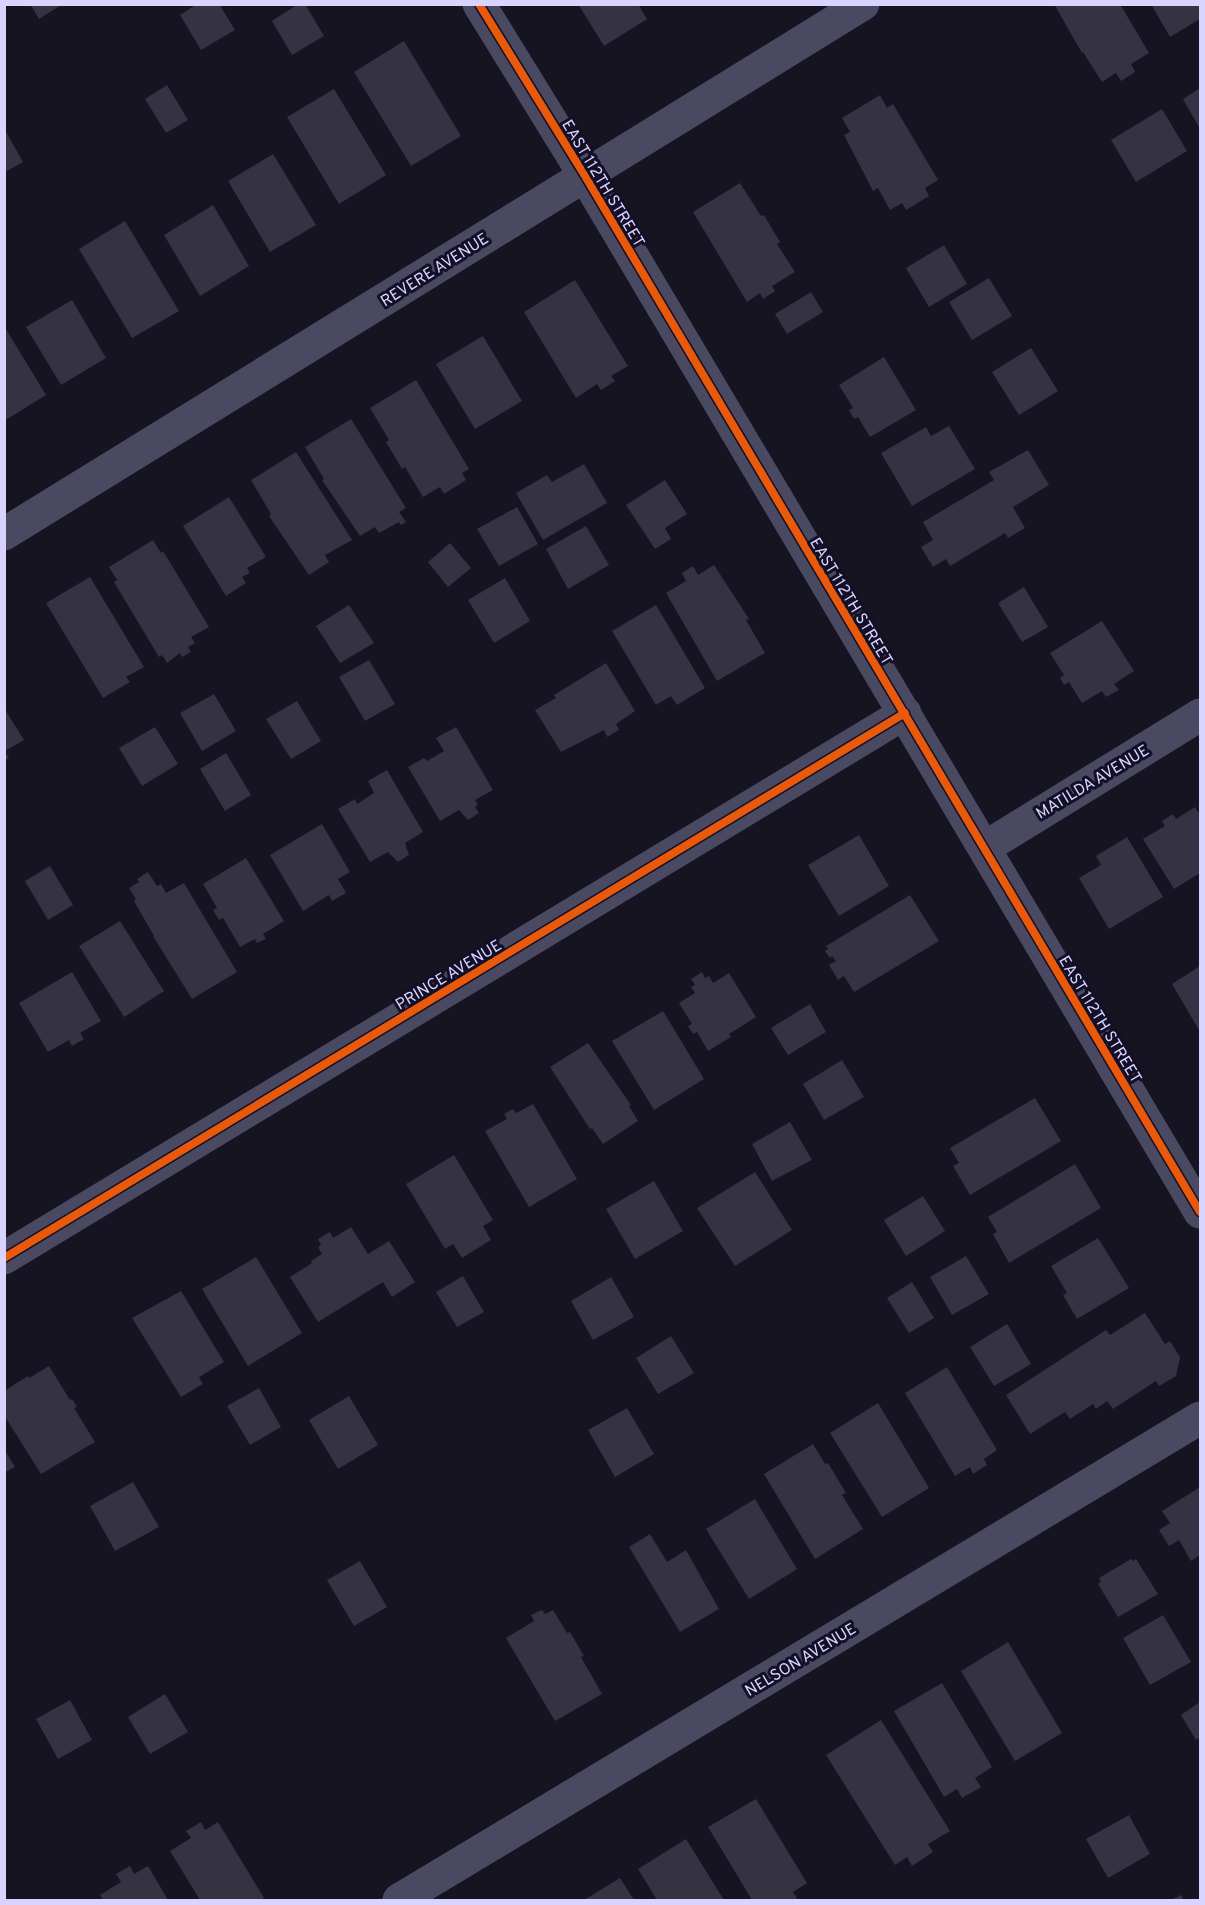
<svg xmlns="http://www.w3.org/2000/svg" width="1205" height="1905" viewBox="0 0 1205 1905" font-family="Overpass,sans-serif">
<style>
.building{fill:#343243}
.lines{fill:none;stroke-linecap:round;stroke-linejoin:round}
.minor{stroke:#4a4962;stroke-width:33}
.cycleway-casing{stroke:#130f26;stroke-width:11}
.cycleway{stroke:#e8590c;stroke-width:8}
.labels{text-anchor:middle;stroke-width:6;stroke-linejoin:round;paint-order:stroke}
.street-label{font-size:16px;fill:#d9d4ff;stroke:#130f26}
</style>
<rect width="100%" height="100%" fill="#161421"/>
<path class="building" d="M 30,4 L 63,4 L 39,19 Z
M 197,4 L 219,4 L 235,30 L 201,50 L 180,15 Z
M 298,4 L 305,4 L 324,36 L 292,55 L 272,21 Z
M 578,4 L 638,4 L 647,19 L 604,46 Z
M 1054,4 L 1120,4 L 1149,53 L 1131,64 L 1135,72 L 1121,81 L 1116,73 L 1102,82 L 1083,52 L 1082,53 Z
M 1151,4 L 1200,4 L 1200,19 L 1170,37 Z
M 404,41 L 461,136 L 411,166 L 354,72 Z
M 167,85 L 188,120 L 166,133 L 145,99 Z
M 1200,88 L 1200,129 L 1183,99 Z
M 334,89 L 386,175 L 339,204 L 287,117 Z
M 880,95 L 887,108 L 893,104 L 938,180 L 925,188 L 929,196 L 906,210 L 902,203 L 890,210 L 878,188 L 873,191 L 844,135 L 850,132 L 842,118 Z
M 1162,109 L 1187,151 L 1136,182 L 1111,140 Z
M 5,130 L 23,162 L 5,172 Z
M 273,154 L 316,225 L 270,252 L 228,181 Z
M 740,183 L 761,216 L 764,215 L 780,242 L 777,244 L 795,272 L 772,286 L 775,291 L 763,299 L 760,293 L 747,302 L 693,212 Z
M 213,205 L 249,266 L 200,296 L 164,235 Z
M 125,221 L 179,311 L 132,338 L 79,249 Z
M 944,245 L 967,284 L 929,307 L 906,268 Z
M 989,278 L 1012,316 L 972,340 L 949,302 Z
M 575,280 L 628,366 L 611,376 L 615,381 L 601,390 L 597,384 L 576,398 L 524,312 Z
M 811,292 L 823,312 L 787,334 L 775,314 Z
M 72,300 L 106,358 L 61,385 L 26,327 Z
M 4,326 L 46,395 L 4,421 Z
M 483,336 L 522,401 L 475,429 L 436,364 Z
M 1031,348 L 1058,391 L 1019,415 L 992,372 Z
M 884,357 L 916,410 L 870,437 L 858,417 L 854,419 L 849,410 L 853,408 L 839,385 Z
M 416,380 L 469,469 L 462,473 L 466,480 L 444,494 L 440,487 L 423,497 L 405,467 L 402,469 L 386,442 L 389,440 L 370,408 Z
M 351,419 L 406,508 L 399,512 L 406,522 L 401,525 L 399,522 L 379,533 L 375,527 L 360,536 L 322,480 L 324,479 L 305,447 Z
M 949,426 L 975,469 L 912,506 L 881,453 L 926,427 L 931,436 Z
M 1028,450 L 1049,485 L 1013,507 L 1025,528 L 1008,538 L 1005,533 L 950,566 L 946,559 L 933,567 L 921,547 L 933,540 L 923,522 L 994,480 L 989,472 Z
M 296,452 L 352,540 L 325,555 L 329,562 L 309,575 L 269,516 L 271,514 L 251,480 Z
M 584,464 L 607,503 L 543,540 L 516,493 L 547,475 L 552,482 Z
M 665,480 L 687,514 L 665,528 L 671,539 L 655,549 L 626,505 Z
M 229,497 L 266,557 L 247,568 L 250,573 L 242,577 L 246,583 L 226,596 L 183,526 Z
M 517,507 L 538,544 L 499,566 L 477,529 Z
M 586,526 L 609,565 L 568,589 L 546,549 Z
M 153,540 L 161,553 L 163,551 L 209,627 L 191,637 L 195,643 L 188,647 L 191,652 L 182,657 L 180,653 L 167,663 L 162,655 L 159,657 L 114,582 L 117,580 L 109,567 Z
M 450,543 L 471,568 L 448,587 L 428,562 Z
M 714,565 L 749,619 L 746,620 L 765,653 L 717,681 L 666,593 L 686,581 L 682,573 L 693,566 L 698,575 Z
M 90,577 L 144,667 L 126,677 L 130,682 L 103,698 L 46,603 Z
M 505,578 L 530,621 L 494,643 L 468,600 Z
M 1024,587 L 1048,627 L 1022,642 L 998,603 Z
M 349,605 L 374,643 L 340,663 L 316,626 Z
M 656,605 L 705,688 L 677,705 L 671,696 L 656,705 L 612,631 Z
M 1102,621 L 1134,671 L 1114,684 L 1119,690 L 1106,697 L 1102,691 L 1082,703 L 1069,682 L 1064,685 L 1060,678 L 1064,675 L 1050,653 Z
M 369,660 L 395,704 L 365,721 L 339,677 Z
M 606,663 L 635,711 L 616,724 L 619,730 L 607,737 L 604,730 L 561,752 L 535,710 L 556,698 L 554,695 Z
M 214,694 L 236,731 L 202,751 L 180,713 Z
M 297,701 L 321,741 L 291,759 L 266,719 Z
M 4,708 L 24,740 L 5,751 L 9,758 L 4,761 Z
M 155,727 L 178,764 L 142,786 L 119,748 Z
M 456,727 L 493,790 L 475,800 L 478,805 L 475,807 L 479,813 L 468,820 L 459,810 L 440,821 L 408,767 L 424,758 L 427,761 L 444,751 L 436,738 Z
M 226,753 L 251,795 L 225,811 L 200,769 Z
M 387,770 L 423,832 L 405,843 L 409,855 L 398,862 L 388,852 L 370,862 L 338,809 L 355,799 L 357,804 L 374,793 L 368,781 Z
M 1195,807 L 1200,815 L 1200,873 L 1174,889 L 1143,839 L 1165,826 L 1162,821 L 1173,814 L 1176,819 Z
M 322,824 L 350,872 L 338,879 L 346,893 L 332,901 L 329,895 L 303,911 L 270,855 Z
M 859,835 L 889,886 L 839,916 L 808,865 Z
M 1127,837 L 1163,897 L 1109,929 L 1079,878 L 1101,865 L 1096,856 Z
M 246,858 L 284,921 L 263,934 L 266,939 L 257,943 L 255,939 L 240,947 L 223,918 L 219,920 L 213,910 L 217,908 L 203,884 Z
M 50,866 L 73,905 L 48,920 L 25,881 Z
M 148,872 L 157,886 L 161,884 L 166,893 L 184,883 L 237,972 L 192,999 L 153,936 L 154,936 L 134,901 L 136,899 L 129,888 L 139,882 L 137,879 Z
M 910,895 L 939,941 L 854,992 L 844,976 L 838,980 L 829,965 L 836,961 L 832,956 L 830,958 L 825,951 L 828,949 L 826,946 Z
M 120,921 L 164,991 L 124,1017 L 79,946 Z
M 1200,966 L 1200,1032 L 1172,984 Z
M 72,972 L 101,1021 L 80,1033 L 84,1039 L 72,1046 L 69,1040 L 48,1052 L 19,1003 Z
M 702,972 L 705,978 L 709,976 L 713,983 L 729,973 L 756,1017 L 729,1034 L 731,1037 L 708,1051 L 697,1032 L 693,1034 L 688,1026 L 692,1024 L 679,1003 L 695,993 L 691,987 L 695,985 L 691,979 Z
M 810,1004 L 826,1032 L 788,1055 L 771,1028 Z
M 663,1011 L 704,1079 L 654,1110 L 612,1041 Z
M 588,1043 L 631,1105 L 629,1106 L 638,1121 L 603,1144 L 592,1128 L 590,1129 L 550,1067 Z
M 842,1060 L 864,1097 L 824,1120 L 803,1084 Z
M 1035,1098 L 1061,1141 L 970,1195 L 953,1166 L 959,1163 L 950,1148 Z
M 533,1104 L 577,1179 L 529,1207 L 485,1131 L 507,1119 L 504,1114 L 513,1109 L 516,1113 Z
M 790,1122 L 812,1160 L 772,1181 L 752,1144 Z
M 454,1155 L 493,1220 L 483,1226 L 491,1240 L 462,1258 L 453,1244 L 445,1249 L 406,1184 Z
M 1075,1164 L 1101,1208 L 1009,1263 L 993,1234 L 997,1232 L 988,1217 Z
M 755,1172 L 792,1230 L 735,1266 L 697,1208 Z
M 654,1181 L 683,1231 L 635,1259 L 606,1209 Z
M 923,1196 L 945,1231 L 906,1256 L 884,1220 Z
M 351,1227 L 368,1254 L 389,1241 L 415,1282 L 392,1297 L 383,1282 L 318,1322 L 290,1277 L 312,1263 L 311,1261 L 322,1254 L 318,1247 L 321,1245 L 318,1239 L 330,1232 L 333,1238 Z
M 1098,1238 L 1129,1288 L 1077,1319 L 1063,1295 L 1067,1293 L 1051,1266 Z
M 966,1256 L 989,1294 L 952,1315 L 930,1277 Z
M 256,1257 L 302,1333 L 248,1366 L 202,1289 Z
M 463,1276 L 484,1312 L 457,1327 L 436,1292 Z
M 611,1277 L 634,1317 L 593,1340 L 571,1301 Z
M 912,1282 L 934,1318 L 909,1333 L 887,1298 Z
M 181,1291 L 224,1362 L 199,1377 L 203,1384 L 181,1397 L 132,1318 Z
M 1145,1313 L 1165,1344 L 1170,1341 L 1180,1357 L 1176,1376 L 1159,1386 L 1156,1381 L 1113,1409 L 1107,1401 L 1096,1409 L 1093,1404 L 1070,1419 L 1065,1412 L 1030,1434 L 1006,1395 L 1106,1330 L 1110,1335 Z
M 1007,1324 L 1031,1364 L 994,1386 L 970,1347 Z
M 671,1336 L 694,1373 L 658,1394 L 636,1358 Z
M 49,1366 L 70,1400 L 72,1399 L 77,1407 L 74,1408 L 95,1442 L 41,1474 L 4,1415 L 4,1391 L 28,1376 L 29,1378 Z
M 947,1367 L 997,1450 L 984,1459 L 987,1465 L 973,1474 L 970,1467 L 955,1476 L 905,1393 Z
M 259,1388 L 281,1427 L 250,1445 L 227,1406 Z
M 349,1396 L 378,1445 L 338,1469 L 309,1420 Z
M 878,1403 L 929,1488 L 882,1517 L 830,1433 Z
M 627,1408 L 654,1454 L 615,1477 L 588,1430 Z
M 813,1444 L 825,1464 L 828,1463 L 846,1493 L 842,1495 L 863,1529 L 815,1559 L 764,1474 Z
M 4,1449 L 15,1467 L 4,1473 Z
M 133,1482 L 159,1527 L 115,1551 L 90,1506 Z
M 1200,1487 L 1200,1555 L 1191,1561 L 1179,1540 L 1169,1546 L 1159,1530 L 1170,1523 L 1162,1511 Z
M 755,1499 L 797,1569 L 749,1599 L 706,1529 Z
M 650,1534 L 667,1562 L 686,1550 L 719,1609 L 680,1632 L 629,1547 Z
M 1131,1559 L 1133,1561 L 1136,1559 L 1158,1594 L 1118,1617 L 1098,1584 L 1101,1582 L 1099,1578 Z
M 360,1561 L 387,1607 L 354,1626 L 327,1580 Z
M 542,1610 L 545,1614 L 553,1610 L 567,1633 L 570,1632 L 584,1656 L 581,1657 L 602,1694 L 555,1721 L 506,1638 L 534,1621 L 531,1615 Z
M 1163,1615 L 1191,1662 L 1150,1685 L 1123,1638 Z
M 1008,1642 L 1062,1733 L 1015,1761 L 961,1671 Z
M 942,1683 L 992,1767 L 975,1778 L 981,1787 L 962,1798 L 957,1789 L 944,1797 L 894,1711 Z
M 165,1694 L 188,1732 L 150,1754 L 128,1717 Z
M 70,1700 L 92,1740 L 58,1759 L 36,1719 Z
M 1200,1702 L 1200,1737 L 1196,1740 L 1181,1715 Z
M 881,1720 L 950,1831 L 928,1844 L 933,1852 L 912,1866 L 907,1857 L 895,1865 L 826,1755 Z
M 756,1799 L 807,1883 L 793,1892 L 798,1900 L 752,1900 L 708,1827 Z
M 1129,1815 L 1150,1854 L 1108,1878 L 1086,1839 Z
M 201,1822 L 205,1830 L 218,1822 L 264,1898 L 260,1900 L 200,1900 L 170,1851 L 191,1838 L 186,1831 Z
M 686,1839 L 724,1900 L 657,1900 L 638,1869 Z
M 130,1866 L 134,1874 L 148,1866 L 168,1900 L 103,1900 L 100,1895 L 121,1882 L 116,1874 Z
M 620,1878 L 634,1900 L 584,1900 Z
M 1181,1895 L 1184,1900 L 1171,1900 Z"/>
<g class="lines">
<path class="minor" d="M 479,4 L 585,176 L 1200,1212
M 4,534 L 863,4
M 984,848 L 1200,715
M 4,1258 L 905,713
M 399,1900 L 1200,1418"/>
<g class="cycleway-casing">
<path id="cycleway" d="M 479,4 L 585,176 L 1200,1212
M 4,1258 L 905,713"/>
</g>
<use href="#cycleway" class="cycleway"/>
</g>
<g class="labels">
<g class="street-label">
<text transform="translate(604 183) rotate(59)" y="6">EAST 112TH STREET</text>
<text transform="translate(434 269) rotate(-32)" y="6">REVERE AVENUE</text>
<text transform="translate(852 601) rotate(59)" y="6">EAST 112TH STREET</text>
<text transform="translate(1092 781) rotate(-31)" y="6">MATILDA AVENUE</text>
<text transform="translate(448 974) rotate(-31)" y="6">PRINCE AVENUE</text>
<text transform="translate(1101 1019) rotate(59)" y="6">EAST 112TH STREET</text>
<text transform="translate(800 1659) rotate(-31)" y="6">NELSON AVENUE</text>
</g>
</g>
<rect width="1205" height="1905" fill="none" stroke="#d9d4ff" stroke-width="12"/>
</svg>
